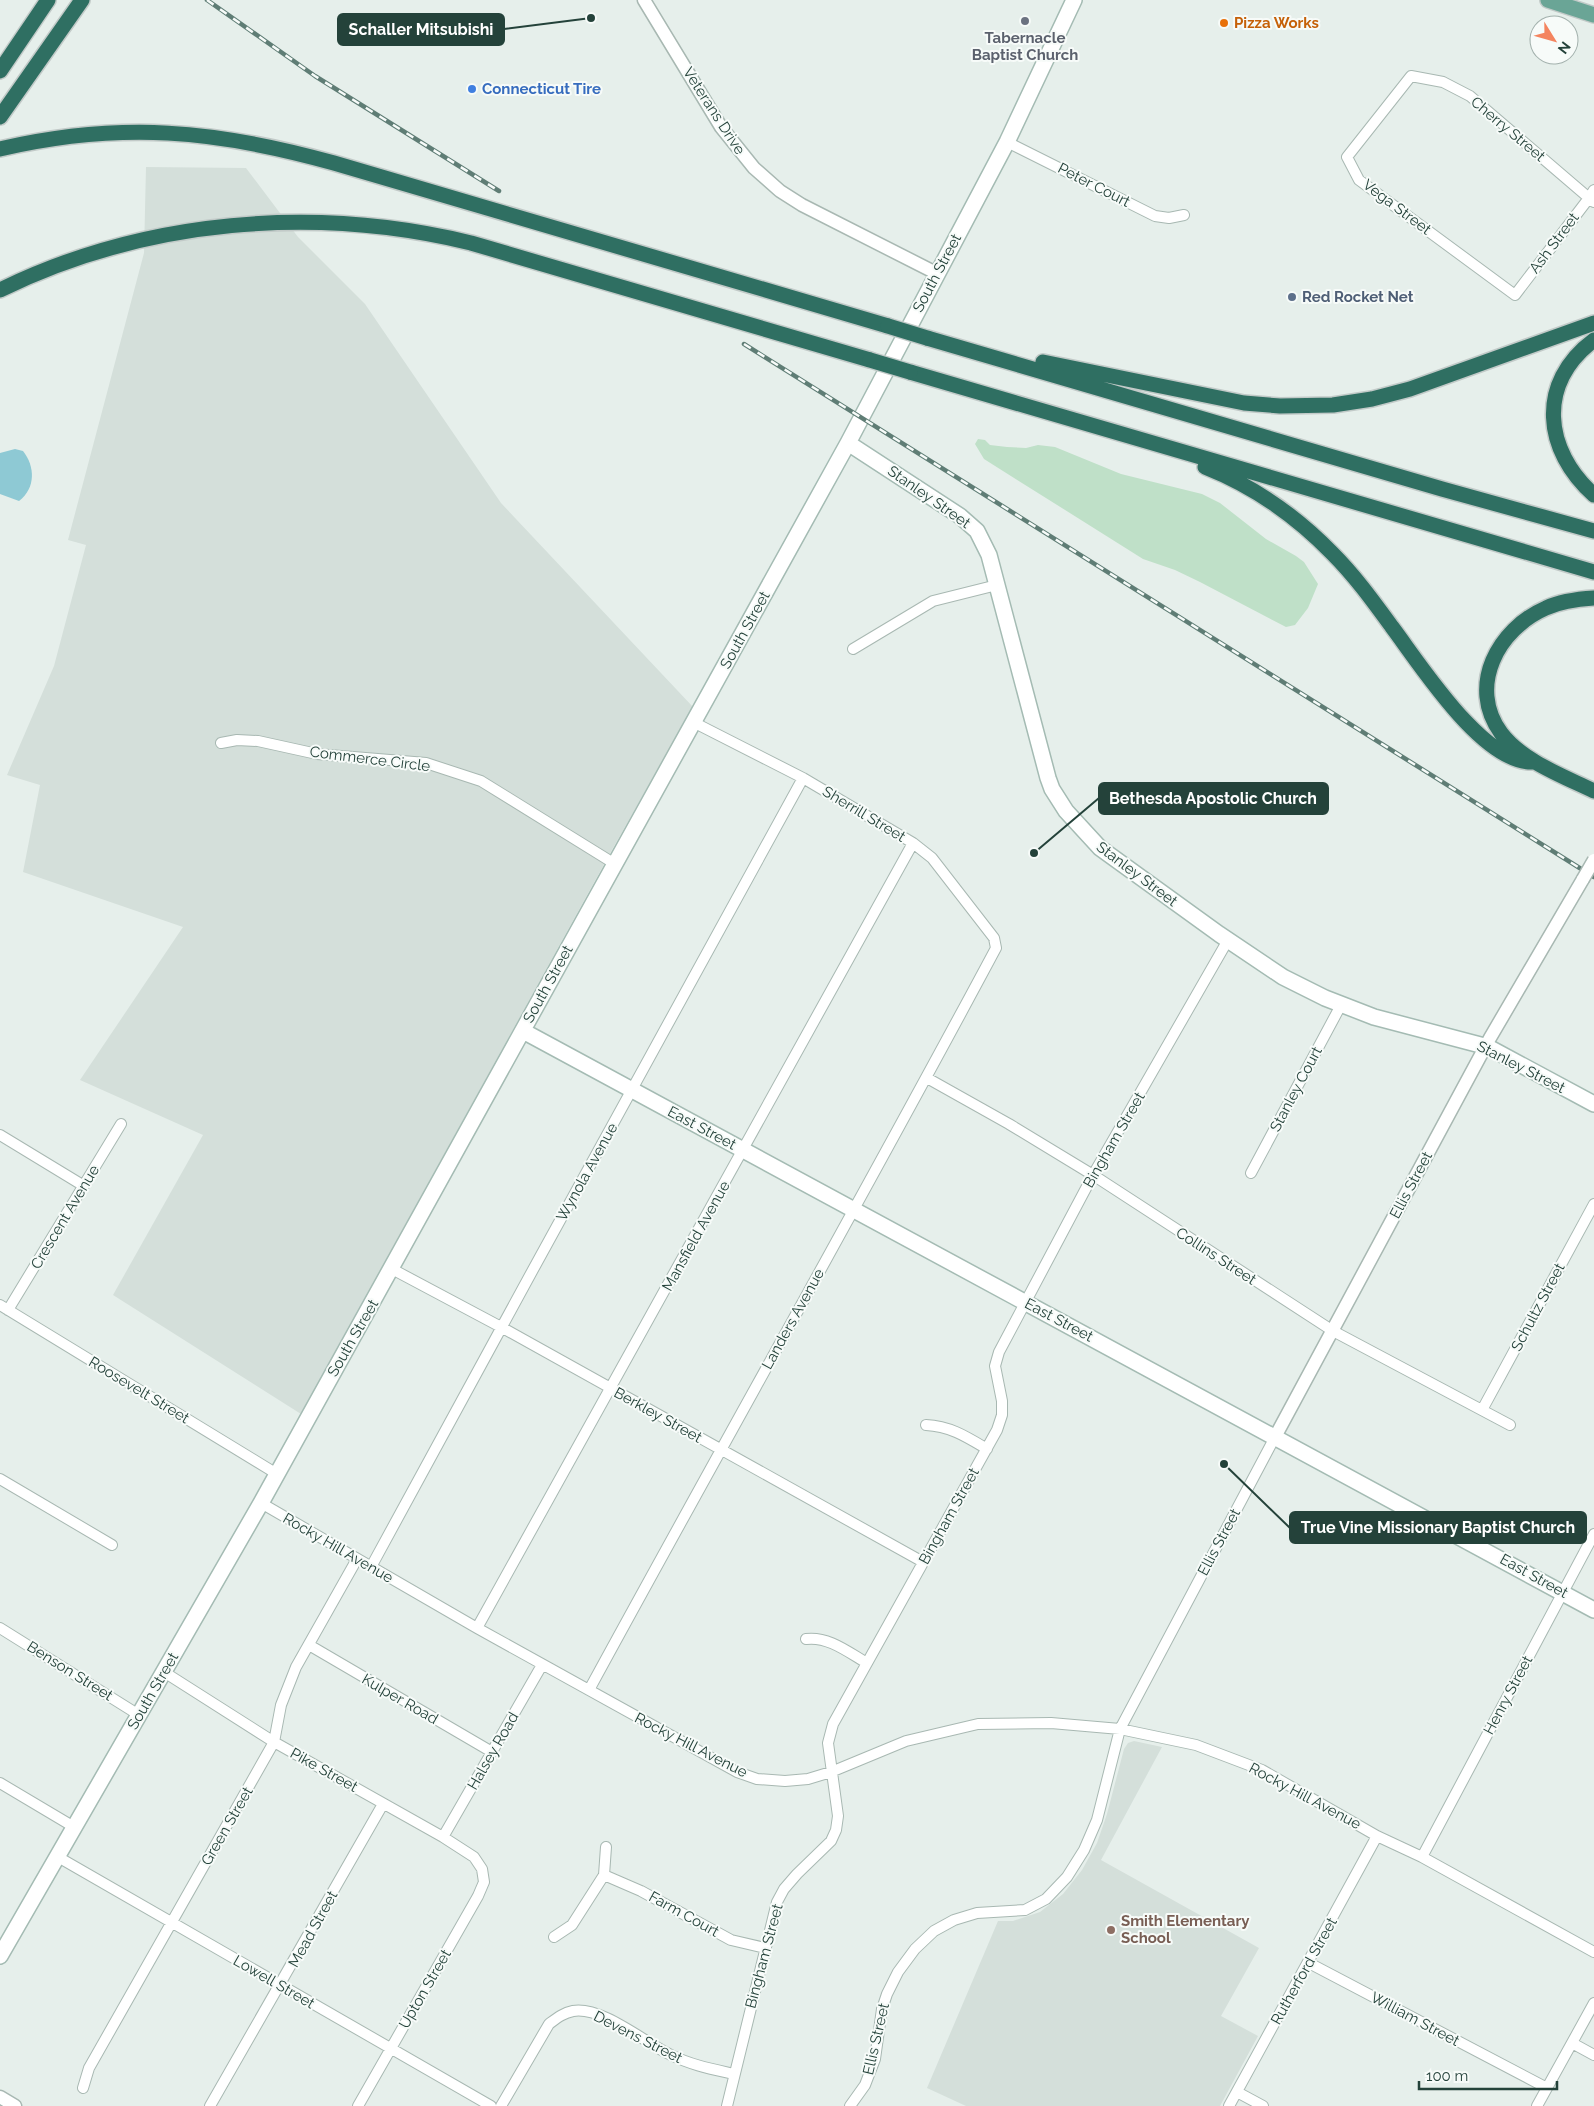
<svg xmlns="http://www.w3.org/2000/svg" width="1594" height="2106" viewBox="0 0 1594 2106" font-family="Raleway,sans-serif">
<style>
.built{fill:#d4dfda}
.green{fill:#bfe0c8}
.water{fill:#8ec9d4}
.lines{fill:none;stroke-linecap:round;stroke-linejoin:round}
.minor-casing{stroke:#a8b8b2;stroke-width:12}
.tertiary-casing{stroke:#a8b8b2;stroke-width:15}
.secondary-casing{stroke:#a4bbb3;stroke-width:18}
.primary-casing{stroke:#c2cac8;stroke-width:18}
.motorway-casing{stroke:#c2cac8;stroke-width:18}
.minor{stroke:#fff;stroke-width:10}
.tertiary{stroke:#fff;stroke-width:12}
.secondary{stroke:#fff;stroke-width:15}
.primary{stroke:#6aa596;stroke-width:15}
.motorway{stroke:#2f6f62;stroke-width:15}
.rail-casing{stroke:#5f7d75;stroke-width:4.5}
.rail{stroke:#f7fbf9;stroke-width:2.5;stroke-dasharray:8;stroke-linecap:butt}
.tertiary-bridge-casing{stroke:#a8b8b2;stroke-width:15;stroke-linecap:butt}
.motorway-bridge-casing{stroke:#c2cac8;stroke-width:18;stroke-linecap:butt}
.tertiary-bridge{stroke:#fff;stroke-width:12}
.motorway-bridge{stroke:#2f6f62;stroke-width:15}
.worship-dot{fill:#6b7280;stroke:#f7fbf9;stroke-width:2}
.food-dot{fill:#e8710a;stroke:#f7fbf9;stroke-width:2}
.shop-dot{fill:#3f7fe0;stroke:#f7fbf9;stroke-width:2}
.service-dot{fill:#5c6f8a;stroke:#f7fbf9;stroke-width:2}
.education-dot{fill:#8d6e63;stroke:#f7fbf9;stroke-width:2}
.labels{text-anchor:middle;stroke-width:4;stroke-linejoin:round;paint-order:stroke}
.food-label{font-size:15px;font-weight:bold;fill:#c56008;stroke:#f7fbf9;text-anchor:start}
.worship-label{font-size:15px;font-weight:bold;fill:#5b616d;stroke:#f7fbf9}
.shop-label{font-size:15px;font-weight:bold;fill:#366cbe;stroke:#f7fbf9;text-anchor:start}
.street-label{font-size:15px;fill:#24423a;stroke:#f7fbf9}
.service-label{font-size:15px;font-weight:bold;fill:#4e5e75;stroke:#f7fbf9;text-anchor:start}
.education-label{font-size:15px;font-weight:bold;fill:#785e54;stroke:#f7fbf9;text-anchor:start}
.leader{fill:none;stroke:#24423a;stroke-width:2}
.callout-dot{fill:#24423a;stroke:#f7fbf9;stroke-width:2}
.callout{fill:#24423a;stroke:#24423a;stroke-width:2}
.callout-label{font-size:16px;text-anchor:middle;font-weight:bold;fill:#fff}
</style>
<rect width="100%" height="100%" fill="#e6efeb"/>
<path class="built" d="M 146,167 L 246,168 L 298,237 L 365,304 L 501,503 L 693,707 L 613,848 L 301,1414 L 113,1295 L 203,1135 L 80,1080 L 183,927 L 23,872 L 40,785 L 7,775 L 54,666 L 86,545 L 68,540 L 144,253 Z
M 1134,1741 L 1162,1747 L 1101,1860 L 1259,1948 L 1221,2016 L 1258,2036 L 1220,2106 L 966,2106 L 927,2088 L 998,1921 L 1013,1921 L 1040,1912 L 1063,1894 L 1082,1870 L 1097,1843 L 1107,1814 L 1124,1749 L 1128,1743 Z"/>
<path class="green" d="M 978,439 L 985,440 L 990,445 L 1007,447 L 1026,448 L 1038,445 L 1055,447 L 1121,474 L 1202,494 L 1220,503 L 1266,539 L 1296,556 L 1304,562 L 1318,584 L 1308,608 L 1295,625 L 1286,627 L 1200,582 L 1175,570 L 1143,559 L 984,459 L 975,444 Z"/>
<path class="water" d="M 15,449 L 23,451 C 35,466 36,488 19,501 L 0,494 L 0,453 Z"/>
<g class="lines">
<g class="minor-casing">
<path id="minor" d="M 1007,142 L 1155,216 L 1169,218 L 1184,215
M 1594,190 L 1589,198 L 1515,295 L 1359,180 L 1347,157 L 1411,76 L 1443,82 L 1470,96 L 1589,198 L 1594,202
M 853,649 L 933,601 L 997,585
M 221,743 L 237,740 L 258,741 L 317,754 L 426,763 L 481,781 L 615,864
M 927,1078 L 1009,1124 L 1093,1175 L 1333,1331 L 1510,1425
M 0,1135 L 84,1186
M 1251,1173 L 1341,1005
M 392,1269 L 501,1327 L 923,1562
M 0,1305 L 277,1474
M 8,1310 L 121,1124
M 1482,1410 L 1594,1204
M 926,1425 C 950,1426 967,1437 987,1449
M 0,1479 L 112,1545
M 261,1503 L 477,1628 L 737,1772 L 757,1779 L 785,1781 L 808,1779 L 831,1772 L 906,1741 L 978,1724 L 1051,1723 L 1120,1729 L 1196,1745 L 1262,1770 L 1377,1836 L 1422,1857 L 1594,1952
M 371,1567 C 513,1303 660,1041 803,778
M 0,1628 L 139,1715
M 477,1628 L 913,843
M 806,1639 C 828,1636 848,1652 867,1663
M 309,1645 L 492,1752
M 164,1672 L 274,1742 L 443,1837 L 474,1857 L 482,1869 L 484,1882 L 478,1896 L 358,2106
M 589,1690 C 724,1442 863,1197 996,948 L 994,938 L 932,858 L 913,843 L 803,778 L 693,722
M 0,1783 L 74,1827
M 443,1837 L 542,1665
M 58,1857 L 491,2106
M 1422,1857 L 1594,1534
M 604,1875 L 641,1891 L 731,1940 L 765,1948
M 554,1937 L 572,1925 L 604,1875 L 606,1847
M 1309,1963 L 1547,2088
M 1572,2043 L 1594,2055
M 83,2088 L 89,2068 L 274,1742 L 281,1705 L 296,1667 L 357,1559
M 1237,2092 L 1263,2106
M 210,2106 L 383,1804
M 501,2106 L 549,2024 C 557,2018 563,2013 573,2011 C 602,2006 645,2043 671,2055 C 691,2065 712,2069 734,2074
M 727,2106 L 777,1902 L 784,1889 L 797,1874 L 831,1841 L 836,1830 L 838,1816 L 828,1743 L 833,1724 L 997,1430 L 1002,1415 L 1002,1401 L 995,1366 L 999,1352 L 1093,1175 L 1228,940
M 850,2106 L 865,2085 L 875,2059 L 882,2009 L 887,1994 L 898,1972 L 915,1949 L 934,1931 L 954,1920 L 977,1913 L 1025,1910 L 1046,1899 L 1067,1877 L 1084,1850 L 1097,1820 L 1120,1729 L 1275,1437
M 1229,2106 L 1377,1836
M 1537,2106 L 1594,2003"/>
</g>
<g class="tertiary-casing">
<path id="tertiary" d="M 644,0 L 721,127 L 754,168 L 780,191 L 802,205 L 936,273
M 1275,1437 L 1490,1038 L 1583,879
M 0,2097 L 15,2106"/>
</g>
<g class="secondary-casing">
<path id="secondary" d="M 848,443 L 960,516 L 977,531 L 989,555 L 1048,778 L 1052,789 L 1066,811 L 1100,848 L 1219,934 L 1283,977 L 1325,998 L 1374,1017 L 1488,1047 L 1594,1104
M 523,1031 L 1594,1610
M 0,1956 L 261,1503 L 848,443 L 1007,142 L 1074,0"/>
</g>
<g class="primary-casing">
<path id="primary" d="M 1548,0 L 1594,15"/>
</g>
<g class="motorway-casing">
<path id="motorway" d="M 0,71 L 48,0
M 0,117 L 82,0
M 0,149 C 121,121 216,130 334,163 L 888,326
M 0,290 C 145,219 315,205 471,243 L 870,360
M 927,338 L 1442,489 L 1594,531
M 1594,340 C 1536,383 1544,451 1594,495
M 1043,362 L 1244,403 L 1280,406 L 1333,405 L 1372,399 L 1410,389 L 1594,323
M 910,372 L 1594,572
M 1205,467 C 1253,486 1296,516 1332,553 C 1355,576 1373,601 1392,627 C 1420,664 1483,764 1533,762
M 1594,598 C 1577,599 1561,601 1546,608 C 1498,629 1467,686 1501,733 C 1522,761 1563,776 1594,791"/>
</g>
<use href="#minor" class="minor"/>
<use href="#tertiary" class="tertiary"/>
<use href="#secondary" class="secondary"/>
<use href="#primary" class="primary"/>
<use href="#motorway" class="motorway"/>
<g class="rail-casing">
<path id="rail" d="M 207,0 L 315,76 L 499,191
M 744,344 L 1594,877"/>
</g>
<use href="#rail" class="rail"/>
<g class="tertiary-bridge-casing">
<path id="tertiary-bridge" d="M 1583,879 L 1594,860"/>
</g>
<g class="motorway-bridge-casing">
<path id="motorway-bridge" d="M 888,326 L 927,338
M 870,360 L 910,372"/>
</g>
<use href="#tertiary-bridge" class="tertiary-bridge"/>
<use href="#motorway-bridge" class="motorway-bridge"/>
</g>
<circle class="worship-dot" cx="1025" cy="21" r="5"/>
<circle class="food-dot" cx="1224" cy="23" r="5"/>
<circle class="shop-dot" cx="472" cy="89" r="5"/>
<circle class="service-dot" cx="1292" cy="297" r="5"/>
<circle class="education-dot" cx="1111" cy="1930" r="5"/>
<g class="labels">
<g class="food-label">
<text x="1234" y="28">Pizza Works</text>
</g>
<g class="worship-label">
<text x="1025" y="43">Tabernacle<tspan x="1025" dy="17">Baptist Church</tspan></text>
</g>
<g class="shop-label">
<text x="482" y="94">Connecticut Tire</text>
</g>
<g class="street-label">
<text transform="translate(714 111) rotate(57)" y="5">Veterans Drive</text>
<text transform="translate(1508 129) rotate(40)" y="5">Cherry Street</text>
<text transform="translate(1094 185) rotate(27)" y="5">Peter Court</text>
<text transform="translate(1397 207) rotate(37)" y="5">Vega Street</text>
<text transform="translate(1554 243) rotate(-53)" y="5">Ash Street</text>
<text transform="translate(937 273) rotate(-62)" y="5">South Street</text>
<text transform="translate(929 497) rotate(35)" y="5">Stanley Street</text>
<text transform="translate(745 630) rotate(-61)" y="5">South Street</text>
<text transform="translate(370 759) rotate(7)" y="5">Commerce Circle</text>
<text transform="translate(864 814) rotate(31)" y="5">Sherrill Street</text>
<text transform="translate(1137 874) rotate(37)" y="5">Stanley Street</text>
<text transform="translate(548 984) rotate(-61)" y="5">South Street</text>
<text transform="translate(1521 1067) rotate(27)" y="5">Stanley Street</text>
<text transform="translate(1296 1089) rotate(-62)" y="5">Stanley Court</text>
<text transform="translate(702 1128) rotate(28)" y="5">East Street</text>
<text transform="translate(1114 1140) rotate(-60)" y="5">Bingham Street</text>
<text transform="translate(587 1172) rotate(-61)" y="5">Wynola Avenue</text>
<text transform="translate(1411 1185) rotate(-62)" y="5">Ellis Street</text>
<text transform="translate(65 1217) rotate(-59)" y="5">Crescent Avenue</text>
<text transform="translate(696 1236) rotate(-61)" y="5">Mansfield Avenue</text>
<text transform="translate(1216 1256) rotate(33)" y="5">Collins Street</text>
<text transform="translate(1538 1307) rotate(-62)" y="5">Schultz Street</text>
<text transform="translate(793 1319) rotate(-61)" y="5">Landers Avenue</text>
<text transform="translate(1059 1320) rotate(28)" y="5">East Street</text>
<text transform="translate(353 1338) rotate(-60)" y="5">South Street</text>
<text transform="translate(139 1390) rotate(31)" y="5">Roosevelt Street</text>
<text transform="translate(658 1415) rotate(29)" y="5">Berkley Street</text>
<text transform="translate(949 1516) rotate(-61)" y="5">Bingham Street</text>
<text transform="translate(1219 1542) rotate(-62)" y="5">Ellis Street</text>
<text transform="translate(338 1548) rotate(30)" y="5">Rocky Hill Avenue</text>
<text transform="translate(1534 1576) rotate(29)" y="5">East Street</text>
<text transform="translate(70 1671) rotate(32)" y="5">Benson Street</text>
<text transform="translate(153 1691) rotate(-60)" y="5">South Street</text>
<text transform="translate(1508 1695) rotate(-62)" y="5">Henry Street</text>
<text transform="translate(400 1699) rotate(30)" y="5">Kulper Road</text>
<text transform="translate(691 1745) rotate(27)" y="5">Rocky Hill Avenue</text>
<text transform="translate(493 1751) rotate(-60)" y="5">Halsey Road</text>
<text transform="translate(324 1770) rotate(29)" y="5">Pike Street</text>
<text transform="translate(1305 1796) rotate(28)" y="5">Rocky Hill Avenue</text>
<text transform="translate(227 1826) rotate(-60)" y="5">Green Street</text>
<text transform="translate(684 1914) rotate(29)" y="5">Farm Court</text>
<text transform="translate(313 1929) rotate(-61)" y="5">Mead Street</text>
<text transform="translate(764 1956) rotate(-75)" y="5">Bingham Street</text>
<text transform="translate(1304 1971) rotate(-61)" y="5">Rutherford Street</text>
<text transform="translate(274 1982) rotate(30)" y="5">Lowell Street</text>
<text transform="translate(425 1989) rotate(-60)" y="5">Upton Street</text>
<text transform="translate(1415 2019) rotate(28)" y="5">William Street</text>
<text transform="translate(638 2037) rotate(27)" y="5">Devens Street</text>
<text transform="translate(876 2039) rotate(-77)" y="5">Ellis Street</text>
</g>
<g class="service-label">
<text x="1302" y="302">Red Rocket Net</text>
</g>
<g class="education-label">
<text x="1121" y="1926">Smith Elementary<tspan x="1121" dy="17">School</tspan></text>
</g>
</g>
<path class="leader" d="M591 18L504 29M1034 853L1099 798M1224 1464L1290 1528"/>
<g class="callout-dot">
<circle cx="591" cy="18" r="5"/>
<circle cx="1034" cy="853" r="5"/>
<circle cx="1224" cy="1464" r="5"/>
</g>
<g class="callout">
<rect x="338" y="14" width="166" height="31" rx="5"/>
<rect x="1099" y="783" width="229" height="31" rx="5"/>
<rect x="1290" y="1512" width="296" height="31" rx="5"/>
</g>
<g class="callout-label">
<text x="421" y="35">Schaller Mitsubishi</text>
<text x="1213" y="804">Bethesda Apostolic Church</text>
<text x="1438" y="1533">True Vine Missionary Baptist Church</text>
</g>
<g transform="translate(1554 40) rotate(127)"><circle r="24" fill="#f7fbf9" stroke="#a3b1ad"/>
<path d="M0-4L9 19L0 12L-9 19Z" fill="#f4845f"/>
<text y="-8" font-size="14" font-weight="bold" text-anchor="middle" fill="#24423a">N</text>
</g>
<path d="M1419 2081v8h138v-8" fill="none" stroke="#24423a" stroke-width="2.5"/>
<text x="1426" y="2081" font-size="15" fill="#24423a" stroke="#f7fbf9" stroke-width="4" paint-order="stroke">100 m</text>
</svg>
